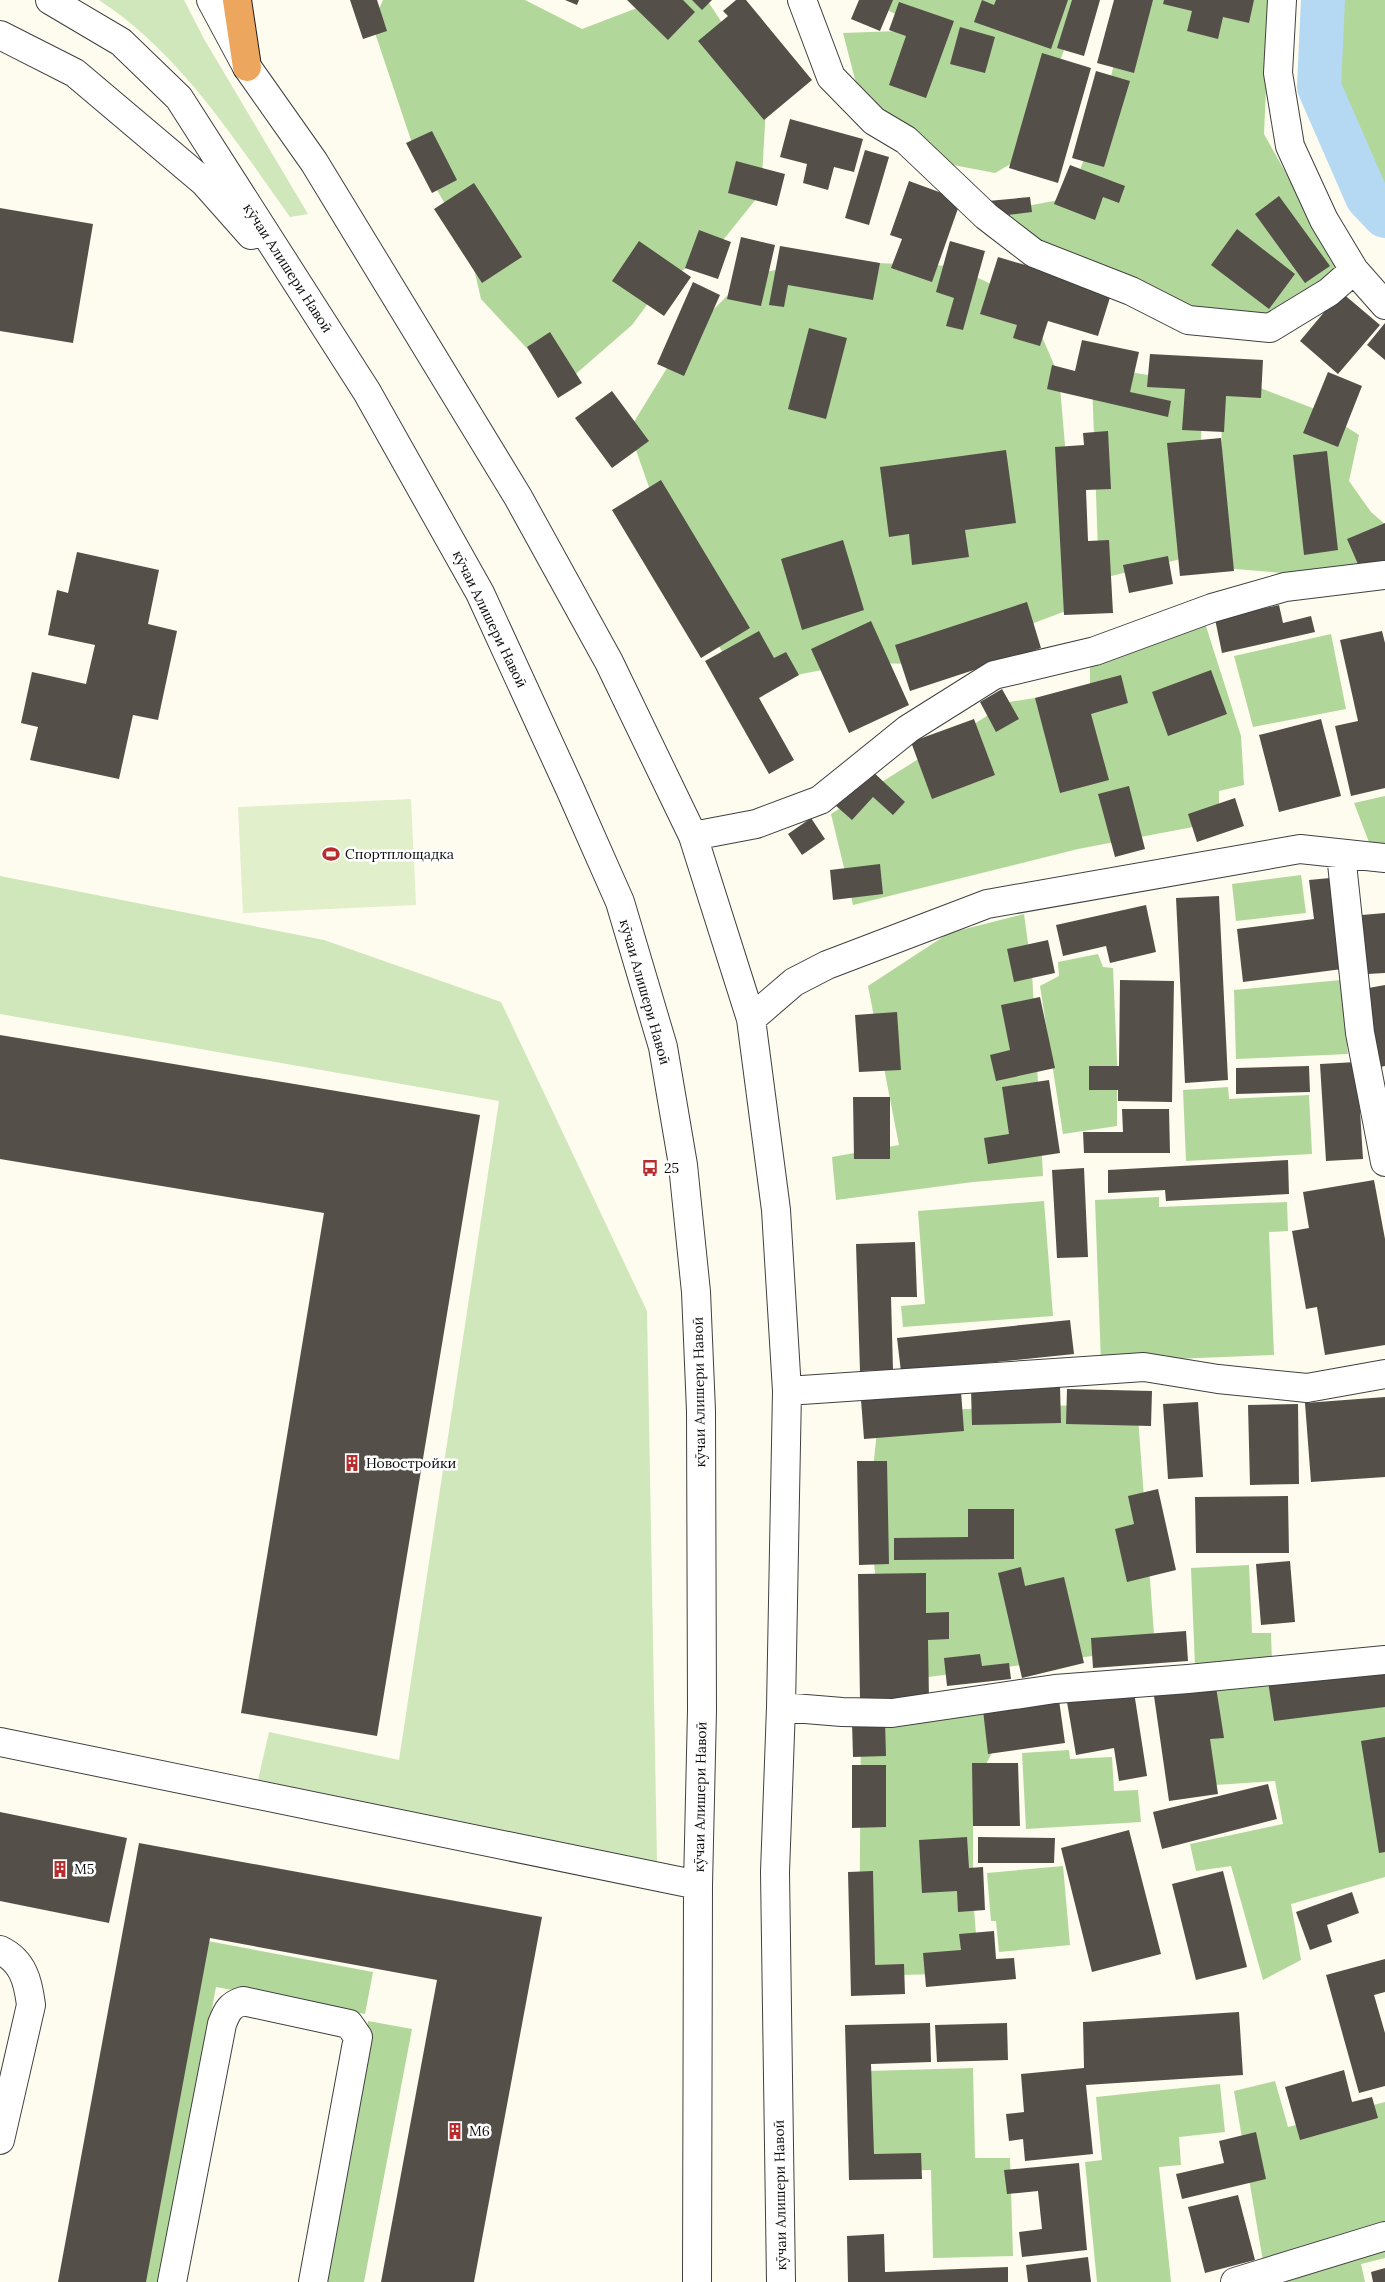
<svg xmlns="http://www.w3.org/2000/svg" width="1385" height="2282" viewBox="0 0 1385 2282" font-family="Lora,serif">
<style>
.green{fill:#cfe7ba}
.forest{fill:#b2d79a}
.pitch{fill:#e1efcb}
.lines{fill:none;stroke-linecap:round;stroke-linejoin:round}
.canal{stroke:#b5d9f3;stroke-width:44}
.building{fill:#554f4a}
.minor-casing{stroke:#404040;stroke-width:30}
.highway-casing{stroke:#1e1e1e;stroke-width:30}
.minor{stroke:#fff;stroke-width:28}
.highway{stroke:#eda65d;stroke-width:28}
.labels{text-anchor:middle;stroke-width:5;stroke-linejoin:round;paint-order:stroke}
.street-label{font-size:14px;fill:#0d0d0d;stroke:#fff}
.poi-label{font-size:14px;fill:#0d0d0d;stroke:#fff;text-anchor:start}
</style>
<rect width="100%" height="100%" fill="#fefcee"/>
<path class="green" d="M 99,0 L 184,0 L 204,39 L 308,214 L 290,217 C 235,140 180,53 99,0 Z
M 0,876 L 324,940 L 501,1002 L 647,1311 L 657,1862 L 256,1789 L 269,1732 L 399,1760 L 499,1101 L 0,1014 Z"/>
<path class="forest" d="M 383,0 L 525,0 L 582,29 L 658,0 L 707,0 L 767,91 L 761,193 L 715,250 L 664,282 L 632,325 L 562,386 L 481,299 L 469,247 L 414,149 L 372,24 Z
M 868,0 L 1082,0 L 1026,155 L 995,173 L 948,164 L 858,91 L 843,33 L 926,30 Z
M 1128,0 L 1270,0 L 1264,134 L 1339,267 L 1265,322 L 1192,315 L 1006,224 L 1005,210 L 1070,198 L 1107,95 Z
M 1328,0 L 1385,0 L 1385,208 L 1374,196 L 1323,86 Z
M 827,261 L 952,266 L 1026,300 L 1059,376 L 1079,606 L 925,664 L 858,663 L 741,686 L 679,573 L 629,430 L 686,337 L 748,275 Z
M 1111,369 L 1203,384 L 1197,555 L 1099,579 L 1092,380 Z
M 1247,383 L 1323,412 L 1359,435 L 1349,481 L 1371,512 L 1385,524 L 1385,565 L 1295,574 L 1223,568 L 1221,389 Z
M 1204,620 L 1241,736 L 1244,785 L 1219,791 L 1219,822 L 1078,849 L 853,905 L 831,814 L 1009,702 L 1090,689 L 1090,658 Z
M 1331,634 L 1346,709 L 1253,727 L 1234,656 Z
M 1385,796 L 1385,850 L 1372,850 L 1354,803 Z
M 1301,875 L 1306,913 L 1236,921 L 1232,884 Z
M 1024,914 L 1032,972 L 1043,1176 L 973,1182 L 836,1200 L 832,1157 L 899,1145 L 868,986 L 949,933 Z
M 1098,954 L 1103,967 L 1113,968 L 1117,1061 L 1117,1126 L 1063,1134 L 1040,986 L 1059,976 L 1058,962 Z
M 1341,980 L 1348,1054 L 1236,1059 L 1234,990 Z
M 1228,1087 L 1229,1099 L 1309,1095 L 1312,1154 L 1186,1161 L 1183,1090 Z
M 1159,1197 L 1159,1207 L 1287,1202 L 1288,1231 L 1269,1232 L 1274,1355 L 1101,1362 L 1095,1200 Z
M 1044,1201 L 1053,1316 L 903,1327 L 901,1306 L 925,1304 L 918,1211 Z
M 1137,1403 L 1155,1648 L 889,1682 L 868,1517 L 879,1412 Z
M 1249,1565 L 1252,1633 L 1271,1633 L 1272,1663 L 1195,1667 L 1191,1568 Z
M 1385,1678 L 1385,1877 L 1291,1904 L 1301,1960 L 1263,1980 L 1231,1866 L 1196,1871 L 1190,1844 L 1283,1824 L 1275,1781 L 1200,1786 L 1199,1684 Z
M 1014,1702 L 999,1739 L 973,1790 L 973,1896 L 979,1973 L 859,1976 L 861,1722 Z
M 1069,1750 L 1070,1759 L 1112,1757 L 1114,1791 L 1138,1790 L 1141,1822 L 1026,1829 L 1022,1753 Z
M 1063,1866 L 1070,1945 L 999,1952 L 996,1921 L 991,1921 L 987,1873 Z
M 202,1940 L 373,1972 L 365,2014 L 216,1987 L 161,2282 L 139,2282 Z
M 368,2021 L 412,2029 L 364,2282 L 318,2282 Z
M 973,2068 L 975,2158 L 1010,2158 L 1013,2256 L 933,2258 L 931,2170 L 870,2171 L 867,2071 Z
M 1275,2081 L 1288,2127 L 1385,2102 L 1385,2231 L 1264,2267 L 1234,2091 Z
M 1220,2084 L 1225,2132 L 1179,2137 L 1181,2165 L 1159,2167 L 1171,2282 L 1097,2282 L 1085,2162 L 1102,2160 L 1096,2097 Z
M 1385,2246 L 1385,2258 L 1361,2264 L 1365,2282 L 1276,2282 Z"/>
<path class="pitch" d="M 411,799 L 416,905 L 243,913 L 238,807 Z"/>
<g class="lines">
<path class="canal" d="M 1323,0 L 1319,87 L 1367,197 L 1385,216"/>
</g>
<path class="building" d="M 350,0 L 377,0 L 387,31 L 363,39 Z
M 565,0 L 579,0 L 577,5 Z
M 627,0 L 683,0 L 695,12 L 668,40 Z
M 692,0 L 712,0 L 702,10 Z
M 736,0 L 746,0 L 812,80 L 764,120 L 698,41 L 728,16 L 723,11 Z
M 859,0 L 893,0 L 880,31 L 851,19 Z
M 982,0 L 994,5 L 996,0 L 1068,0 L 1051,49 L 974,22 Z
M 1072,0 L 1100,0 L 1084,56 L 1057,48 Z
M 1114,0 L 1153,0 L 1134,73 L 1097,63 Z
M 1164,0 L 1254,0 L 1249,23 L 1223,17 L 1218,39 L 1187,31 L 1192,11 L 1163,4 Z
M 899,2 L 954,21 L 926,98 L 889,85 L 906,36 L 889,30 Z
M 960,27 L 995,37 L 985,73 L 950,64 Z
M 1042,53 L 1091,68 L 1058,183 L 1009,168 Z
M 1096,71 L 1130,81 L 1104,167 L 1072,158 Z
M 790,119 L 863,139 L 854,172 L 834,167 L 828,190 L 803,183 L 807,164 L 780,157 Z
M 432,131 L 457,180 L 432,193 L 406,143 Z
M 865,150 L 889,157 L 869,225 L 845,218 Z
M 736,161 L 785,174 L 777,206 L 728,193 Z
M 1070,165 L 1125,186 L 1119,203 L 1103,197 L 1095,220 L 1054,204 Z
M 909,181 L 961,200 L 932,282 L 891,268 L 902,239 L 890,235 Z
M 474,183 L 522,257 L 482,283 L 434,209 Z
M 1279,196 L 1330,266 L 1305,283 L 1255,214 Z
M 1030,197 L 1032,212 L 990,217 L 988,201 Z
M 0,208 L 93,224 L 73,343 L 0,331 Z
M 1237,229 L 1295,274 L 1269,309 L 1211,265 Z
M 699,230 L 731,242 L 718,279 L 685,268 Z
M 741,237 L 775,245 L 761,306 L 727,299 Z
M 639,241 L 691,277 L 664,316 L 612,281 Z
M 950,241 L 985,251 L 963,330 L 946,326 L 954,298 L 936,292 Z
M 780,246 L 880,263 L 873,300 L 788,285 L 784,307 L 769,305 Z
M 998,257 L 1112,291 L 1098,336 L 1048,321 L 1040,346 L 1013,338 L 1017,325 L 980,314 Z
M 693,282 L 720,295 L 684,376 L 657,364 Z
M 1341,292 L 1380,325 L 1338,374 L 1300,341 Z
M 1385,323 L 1385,360 L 1367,345 Z
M 809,328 L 847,338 L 826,419 L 788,409 Z
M 550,332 L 582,383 L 558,398 L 527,347 Z
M 1082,340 L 1139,352 L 1130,392 L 1171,401 L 1168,417 L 1047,389 L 1052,365 L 1075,371 Z
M 1150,354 L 1263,360 L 1261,398 L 1226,396 L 1224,432 L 1182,430 L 1185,389 L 1147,387 Z
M 1328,372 L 1362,386 L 1338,447 L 1303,433 Z
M 612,391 L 649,441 L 612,468 L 575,418 Z
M 1108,431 L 1111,489 L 1086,490 L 1088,541 L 1109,540 L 1113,613 L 1064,615 L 1055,447 L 1084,445 L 1083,433 Z
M 1221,438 L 1234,571 L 1180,576 L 1167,443 Z
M 1006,450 L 1016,523 L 965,530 L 969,557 L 912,565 L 909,534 L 889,537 L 880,467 Z
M 1327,451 L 1338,550 L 1304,555 L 1293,455 Z
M 661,480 L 750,628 L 701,658 L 612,510 Z
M 1385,523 L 1385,561 L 1361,571 L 1347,539 Z
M 843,540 L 864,610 L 802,630 L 781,559 Z
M 77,552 L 159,570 L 148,624 L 177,631 L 158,720 L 133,715 L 119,779 L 30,760 L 38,727 L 21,723 L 32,672 L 86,684 L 95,645 L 48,635 L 57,590 L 68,593 Z
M 1168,556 L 1173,584 L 1129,593 L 1123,565 Z
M 1027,602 L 1041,648 L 910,691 L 895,645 Z
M 1279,605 L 1283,623 L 1311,616 L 1315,632 L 1222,653 L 1215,619 Z
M 871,621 L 909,705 L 849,733 L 811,649 Z
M 759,631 L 774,658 L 786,652 L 799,675 L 759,698 L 794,760 L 769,774 L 705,661 Z
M 1382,631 L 1385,643 L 1385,788 L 1351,796 L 1335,726 L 1358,721 L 1340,640 Z
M 1211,670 L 1227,714 L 1168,736 L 1152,692 Z
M 1121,675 L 1128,703 L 1091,714 L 1109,780 L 1060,793 L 1035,698 Z
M 1002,689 L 1019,719 L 996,732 L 980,702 Z
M 974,719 L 995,775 L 932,799 L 911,742 Z
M 1321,719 L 1341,796 L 1279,812 L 1259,735 Z
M 869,768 L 905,802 L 893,815 L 873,797 L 852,820 L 835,805 Z
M 1129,786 L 1145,849 L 1115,857 L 1098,794 Z
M 1235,798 L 1244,826 L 1197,842 L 1188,814 Z
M 811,818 L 825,839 L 802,855 L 788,834 Z
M 880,864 L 883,894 L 833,900 L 830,870 Z
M 1330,878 L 1342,969 L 1243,982 L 1237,929 L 1314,919 L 1309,880 Z
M 1219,896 L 1228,1080 L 1185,1083 L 1176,898 Z
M 1146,905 L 1156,952 L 1110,963 L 1106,946 L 1063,956 L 1056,925 Z
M 1385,913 L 1385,973 L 1367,974 L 1362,915 Z
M 1048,940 L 1055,973 L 1014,982 L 1007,949 Z
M 1120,980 L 1174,981 L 1172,1102 L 1118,1101 L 1118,1090 L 1089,1090 L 1089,1066 L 1119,1066 Z
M 1385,985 L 1385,1066 L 1375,1068 L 1363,989 Z
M 1040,997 L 1055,1068 L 996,1081 L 990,1055 L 1010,1050 L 1001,1005 Z
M 897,1012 L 901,1070 L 859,1072 L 855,1015 Z
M 0,1035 L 480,1115 L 377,1736 L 241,1713 L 324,1213 L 0,1159 Z
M 1357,1062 L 1363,1159 L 1326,1161 L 1320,1064 Z
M 1309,1066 L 1310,1092 L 1236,1094 L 1236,1068 Z
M 1049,1080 L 1060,1153 L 988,1164 L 984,1138 L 1009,1134 L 1002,1087 Z
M 853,1097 L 890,1097 L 890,1159 L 854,1159 Z
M 1122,1109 L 1169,1109 L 1170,1153 L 1084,1153 L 1083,1132 L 1123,1132 Z
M 1288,1160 L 1289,1194 L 1166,1201 L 1165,1190 L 1108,1193 L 1108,1170 Z
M 1084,1168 L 1088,1257 L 1057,1258 L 1052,1170 Z
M 1374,1180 L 1385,1239 L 1385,1345 L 1325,1355 L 1317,1307 L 1306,1309 L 1292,1231 L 1309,1228 L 1303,1192 Z
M 915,1242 L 917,1297 L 891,1297 L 893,1370 L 860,1371 L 856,1244 Z
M 1070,1320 L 1074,1354 L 901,1372 L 897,1338 Z
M 1060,1386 L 1061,1423 L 972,1425 L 971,1389 Z
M 1067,1389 L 1152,1391 L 1151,1426 L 1066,1424 Z
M 961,1392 L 964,1431 L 864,1439 L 861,1400 Z
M 1385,1397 L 1385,1477 L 1311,1482 L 1305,1403 Z
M 1198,1402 L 1203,1477 L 1168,1479 L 1163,1404 Z
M 1298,1404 L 1299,1484 L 1250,1485 L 1248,1405 Z
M 857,1461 L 887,1461 L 889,1564 L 859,1565 Z
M 1158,1489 L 1176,1570 L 1127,1582 L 1115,1529 L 1134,1524 L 1128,1496 Z
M 1288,1496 L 1289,1553 L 1196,1553 L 1195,1497 Z
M 968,1509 L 1014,1509 L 1014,1559 L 894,1560 L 894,1538 L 968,1537 Z
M 1290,1561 L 1295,1622 L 1261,1625 L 1256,1564 Z
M 1021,1567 L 1025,1586 L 1064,1577 L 1084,1663 L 1022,1678 L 998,1573 Z
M 926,1573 L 926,1613 L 949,1612 L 949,1639 L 928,1640 L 929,1699 L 860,1700 L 858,1574 Z
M 1186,1631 L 1188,1661 L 1093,1668 L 1091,1638 Z
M 980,1654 L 982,1666 L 1009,1663 L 1011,1679 L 947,1686 L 944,1658 Z
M 1385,1666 L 1385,1707 L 1274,1721 L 1268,1681 Z
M 1216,1687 L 1224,1738 L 1210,1739 L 1218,1794 L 1169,1801 L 1154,1696 Z
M 1134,1692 L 1147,1776 L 1119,1781 L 1114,1748 L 1076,1755 L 1067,1702 Z
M 1059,1700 L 1065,1743 L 988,1754 L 983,1710 Z
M 885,1721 L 886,1756 L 853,1757 L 852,1722 Z
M 1385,1737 L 1385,1852 L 1379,1853 L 1361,1741 Z
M 972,1763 L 1018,1763 L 1020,1826 L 973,1826 Z
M 852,1765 L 886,1765 L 886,1827 L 852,1828 Z
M 1268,1784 L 1277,1819 L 1162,1849 L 1153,1812 Z
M 0,1812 L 127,1838 L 109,1923 L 0,1901 Z
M 1129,1830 L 1161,1954 L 1092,1972 L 1061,1848 Z
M 967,1837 L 969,1868 L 983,1867 L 985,1910 L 958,1912 L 957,1891 L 922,1893 L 919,1840 Z
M 978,1837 L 1055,1838 L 1054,1863 L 978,1863 Z
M 139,1843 L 542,1917 L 474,2282 L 381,2282 L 437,1980 L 210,1938 L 146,2282 L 58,2282 Z
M 873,1871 L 875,1965 L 904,1964 L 905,1994 L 851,1996 L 848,1872 Z
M 1223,1871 L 1247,1967 L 1196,1980 L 1172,1884 Z
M 1352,1892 L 1359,1913 L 1327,1925 L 1332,1942 L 1310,1950 L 1296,1912 Z
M 994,1931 L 996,1959 L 1014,1958 L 1016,1979 L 926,1987 L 923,1953 L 961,1950 L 959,1934 Z
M 1385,1959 L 1385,1992 L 1374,1995 L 1385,2033 L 1385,2086 L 1359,2093 L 1326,1975 Z
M 1239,2012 L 1243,2075 L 1086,2085 L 1093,2154 L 1025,2161 L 1023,2139 L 1009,2141 L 1006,2114 L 1024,2112 L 1021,2074 L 1084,2068 L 1083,2022 Z
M 930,2023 L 931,2062 L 871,2064 L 874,2154 L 921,2153 L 922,2179 L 849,2180 L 845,2025 Z
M 1007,2023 L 1008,2060 L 937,2062 L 935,2025 Z
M 1344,2070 L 1352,2102 L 1372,2097 L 1378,2118 L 1300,2140 L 1285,2087 Z
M 1256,2132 L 1266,2179 L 1182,2199 L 1176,2174 L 1224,2163 L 1219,2141 Z
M 1079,2163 L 1087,2250 L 1022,2257 L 1019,2232 L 1042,2229 L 1038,2191 L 1007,2194 L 1004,2170 Z
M 1238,2195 L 1255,2260 L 1205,2273 L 1188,2207 Z
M 884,2234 L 885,2272 L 1008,2267 L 1008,2282 L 848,2282 L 847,2236 Z
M 1088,2257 L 1091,2282 L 1028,2282 L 1026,2265 Z
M 1385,2268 L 1385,2282 L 1373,2282 L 1371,2272 Z"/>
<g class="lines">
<g class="minor-casing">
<path id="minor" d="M 50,0 L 121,42 L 179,98 L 367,392 L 480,593 L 570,789 L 620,902 L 663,1047 L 683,1165 L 696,1292 L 701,1411 L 702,1710 L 698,1885 L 697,2282
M 211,0 L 247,67 L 314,162 L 518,497 L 609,662 L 693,836 L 751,1019 L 776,1210 L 787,1391 L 781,1707 L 775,1872 L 781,2282
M 802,0 L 831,77 L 874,121 L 906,140 L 986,216 L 1034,253 L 1131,291 L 1188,320 L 1270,328 L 1329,292 L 1354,270
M 1282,0 L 1278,73 L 1290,146 L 1324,220 L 1354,270 L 1385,305
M 0,35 L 75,73 L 204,182 L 251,235
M 693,836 L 756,824 L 820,800 L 908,729 L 994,675 L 1095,651 L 1212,608 L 1285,587 L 1385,575
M 1341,854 L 1360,1033 L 1385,1162
M 751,1019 L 794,982 L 827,965 L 987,904 L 1300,849 L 1385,858
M 787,1391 L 1144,1367 L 1218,1379 L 1307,1388 L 1385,1374
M 781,1707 L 842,1712 L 892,1713 L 1055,1689 L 1188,1679 L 1385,1660
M 0,1742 L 698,1885
M 0,1950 C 23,1961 28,1981 31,2005 L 0,2140
M 172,2282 L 222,2024 C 227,2011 230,2005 243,2001 L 349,2024 L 358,2037 L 313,2282
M 1235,2282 L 1385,2236"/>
</g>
<g class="highway-casing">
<path id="highway" d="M 237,0 L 247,67"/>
</g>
<use href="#minor" class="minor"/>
<use href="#highway" class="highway"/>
</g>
<defs>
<g id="stadium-bare" transform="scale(1.35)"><path d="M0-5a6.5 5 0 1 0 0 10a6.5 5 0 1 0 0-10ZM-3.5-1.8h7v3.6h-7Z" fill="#b72c2c" stroke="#fff" stroke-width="2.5" paint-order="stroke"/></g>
<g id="bus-bare" transform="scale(1.35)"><path d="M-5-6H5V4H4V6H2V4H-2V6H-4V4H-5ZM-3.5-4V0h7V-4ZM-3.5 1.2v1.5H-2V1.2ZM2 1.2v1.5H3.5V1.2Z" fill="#b72c2c" stroke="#fff" stroke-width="2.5" paint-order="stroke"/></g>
<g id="building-bare" transform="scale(1.35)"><path d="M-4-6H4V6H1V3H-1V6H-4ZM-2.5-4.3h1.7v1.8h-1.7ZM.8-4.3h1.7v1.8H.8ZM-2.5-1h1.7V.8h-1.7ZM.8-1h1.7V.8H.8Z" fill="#b72c2c" stroke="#fff" stroke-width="2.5" paint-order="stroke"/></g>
</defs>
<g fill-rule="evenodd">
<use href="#stadium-bare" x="331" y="854"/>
<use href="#bus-bare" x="650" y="1168"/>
<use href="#building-bare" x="352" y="1463"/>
<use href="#building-bare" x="60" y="1869"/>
<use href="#building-bare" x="455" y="2131"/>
</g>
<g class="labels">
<g class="street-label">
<text transform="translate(288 268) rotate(57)" y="5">кӯчаи Алишери Навоӣ</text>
<text transform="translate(490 619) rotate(64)" y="5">кӯчаи Алишери Навоӣ</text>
<text transform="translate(645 992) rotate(74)" y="5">кӯчаи Алишери Навоӣ</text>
<text transform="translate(699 1392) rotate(-91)" y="5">кӯчаи Алишери Навоӣ</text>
<text transform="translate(700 1797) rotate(-89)" y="5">кӯчаи Алишери Навоӣ</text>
<text transform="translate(780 2195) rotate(-91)" y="5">кӯчаи Алишери Навоӣ</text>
</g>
<g class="poi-label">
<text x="345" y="859">Спортплощадка</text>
<text x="664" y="1173">25</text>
<text x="366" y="1468">Новостройки</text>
<text x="74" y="1874">М5</text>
<text x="469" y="2136">М6</text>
</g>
</g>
</svg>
